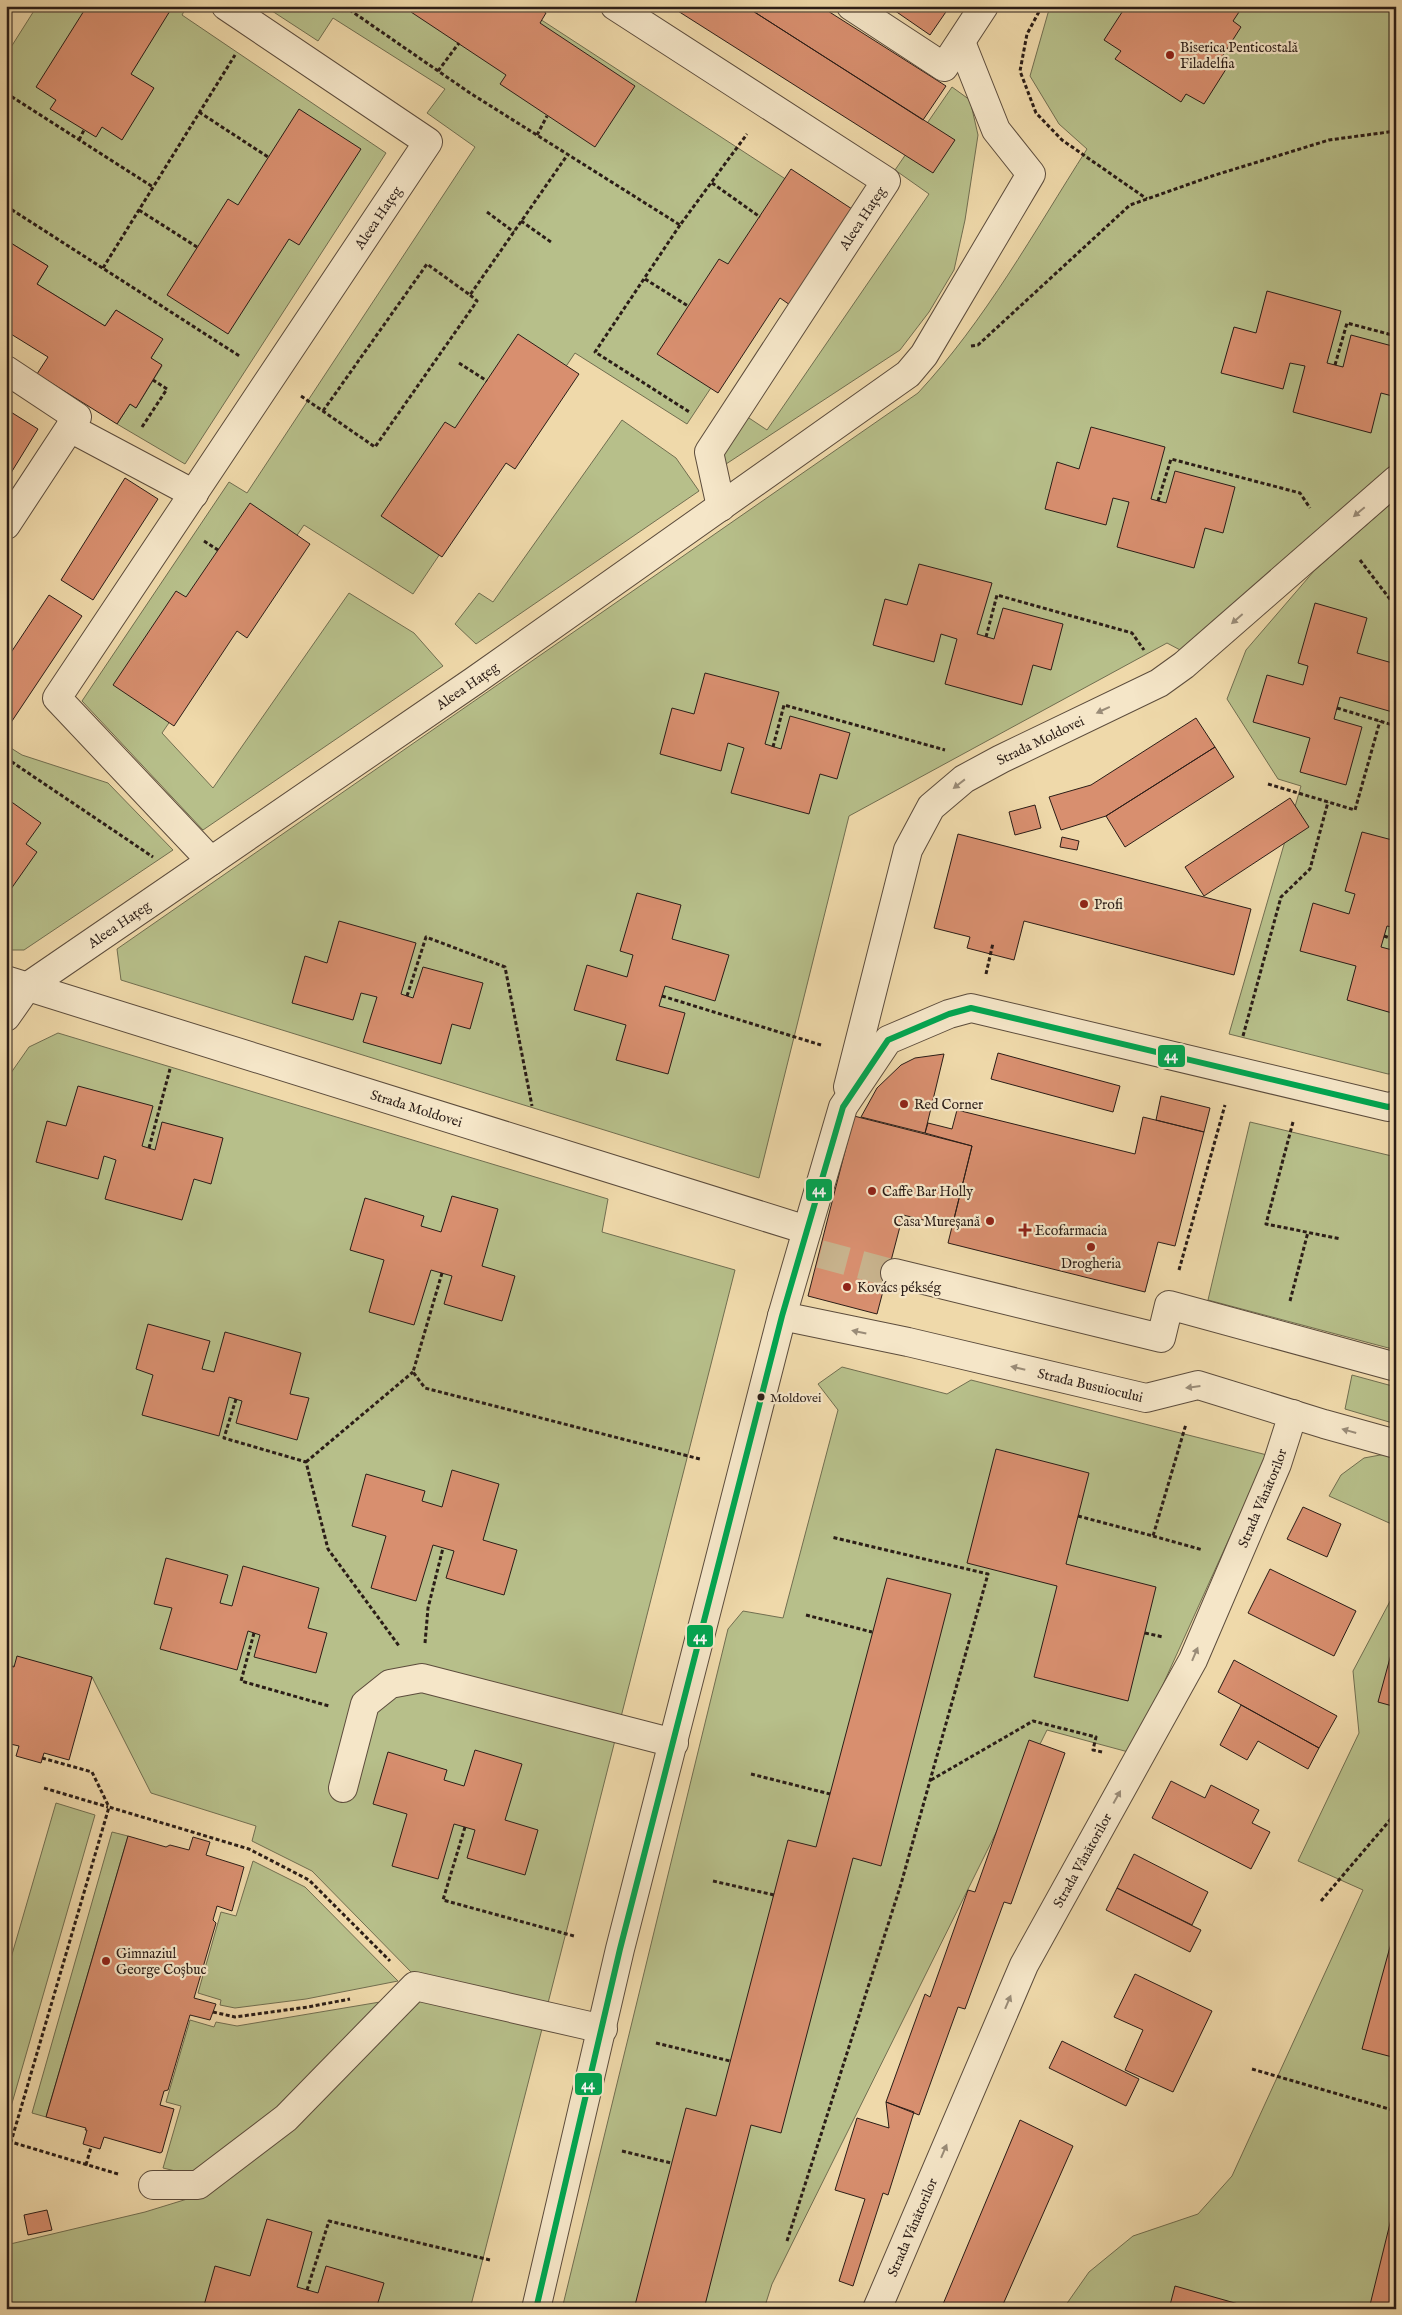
<svg xmlns="http://www.w3.org/2000/svg" width="1402" height="2315" viewBox="0 0 1402 2315" font-family="'IM FELL English',serif">
<style>
.green{fill:#b7bf8a;stroke:#716e50}
.building{fill:#d88f6f;stroke:#2b1d17}
.lines{fill:none;stroke-linecap:round;stroke-linejoin:round}
.minor-tunnel{stroke:#c8b38d;stroke-width:28;stroke-dasharray:28 14;stroke-linecap:butt}
.minor-casing{stroke:#5c4c3c;stroke-width:30}
.path{stroke:#2b1d17;stroke-width:3;stroke-dasharray:4 2.5;stroke-linecap:butt}
.minor{stroke:#f5e6c8;stroke-width:28}
.bus-1-casing{stroke:#f5e6c8;stroke-width:10}
.bus-1{stroke:#00a651;stroke-width:6}
.oneway{fill:#9a8c78}
.poi-dot{fill:#8f2418;stroke:#f5e6c8;stroke-width:2}
.bus-dot{fill:#2b1d17;stroke:#f5e6c8;stroke-width:2}
.labels{text-anchor:middle;stroke-width:4.5;stroke-linejoin:round;paint-order:stroke}
.bus-label{font-size:13px;fill:#2b1d17;stroke:#f5e6c8;text-anchor:start}
.poi-label{font-size:14px;fill:#2b1d17;stroke:#f5e6c8;text-anchor:start}
.street-label{font-size:14px;fill:#2b1d17;stroke:#f5e6c8}
.line-badge{stroke:#f5e6c8;stroke-width:2}
.badge-label{font-size:14px;text-anchor:middle;font-weight:bold;fill:#fff}
</style>
<rect width="100%" height="100%" fill="#efd9aa"/>
<filter id="stains"><feTurbulence type="fractalNoise" baseFrequency=".004" numOctaves="4"/><feColorMatrix values="0 0 0 0 .2 0 0 0 0 .09 0 0 0 0 .02 0 0 0 .5 -.17"/></filter>
<radialGradient id="worn" r=".72"><stop offset=".6" stop-color="#630" stop-opacity="0"/><stop offset="1" stop-color="#630" stop-opacity=".3"/></radialGradient>
<path class="green" d="M 37,6 L 187,6 L 182,15 L 386,153 L 185,464 L 117,424 L 130,404 L 136,408 L 162,366 L 151,358 L 162,339 L 116,310 L 105,326 L 37,284 L 48,266 L 6,240 L 6,55 Z
M 271,6 L 520,6 L 830,208 L 687,424 L 575,353 L 413,594 L 304,525 L 162,733 L 213,788 L 349,593 L 414,633 L 443,666 L 203,830 L 82,701 L 229,482 L 247,493 L 475,147 L 427,113 L 445,89 L 333,18 L 318,41 L 269,9 Z
M 1053,6 L 1396,6 L 1396,474 L 1199,660 L 1167,643 L 849,816 L 759,1178 L 121,980 L 117,949 L 918,393 C 985,321 1034,232 1087,149 L 1059,124 L 1030,76 L 1048,13 Z
M 952,87 L 970,100 L 978,135 L 965,220 L 954,270 L 929,312 L 900,350 L 723,466 L 723,450 L 746,416 L 767,430 L 929,194 L 895,170 Z
M 622,420 L 676,458 L 699,491 L 476,644 L 455,624 L 479,593 L 493,602 Z
M 1396,499 L 1396,1073 L 1388,1074 L 1229,1034 L 1301,786 L 1278,779 L 1227,699 L 1246,650 L 1314,571 Z
M 6,745 L 22,755 L 108,783 L 173,850 L 24,950 L 6,950 Z
M 58,1033 L 608,1199 L 602,1232 L 735,1270 L 547,2007 L 414,1975 L 312,1871 L 252,1841 L 256,1826 L 151,1793 L 92,1677 L 6,1665 L 6,1080 L 29,1047 Z
M 1250,1122 L 1396,1157 L 1396,1350 L 1208,1300 Z
M 842,1367 L 947,1394 L 971,1380 L 1267,1455 L 1132,1753 L 1047,1730 L 772,2284 L 764,2309 L 562,2309 L 728,1629 L 743,1611 L 783,1618 L 838,1410 L 818,1384 Z
M 1352,1375 L 1396,1387 L 1396,1424 L 1345,1409 Z
M 1391,1453 L 1396,1454 L 1396,1526 L 1329,1496 L 1341,1475 L 1364,1458 Z
M 1396,1590 L 1396,2309 L 1063,2309 L 1089,2272 L 1133,2236 L 1198,2214 L 1232,2176 L 1363,1890 L 1298,1861 L 1359,1733 L 1353,1671 Z
M 56,1803 L 95,1815 L 6,2124 L 6,1975 Z
M 112,1832 L 128,1836 L 46,2117 L 32,2113 Z
M 253,1861 L 305,1887 L 398,1981 L 306,1999 L 235,2008 L 220,2005 L 221,2000 L 198,1993 L 221,1912 L 236,1916 Z
M 419,1998 L 543,2025 L 470,2309 L 6,2309 L 6,2245 L 145,2212 L 197,2196 Z
M 386,2001 L 274,2115 L 192,2175 L 163,2168 L 181,2106 L 166,2102 L 190,2020 L 214,2027 L 216,2022 L 237,2026 Z"/>
<path class="building" d="M 87,6 L 173,6 L 131,74 L 154,88 L 122,140 L 102,127 L 96,137 L 50,109 L 56,100 L 36,87 Z
M 415,6 L 536,6 L 546,13 L 540,23 L 635,86 L 595,147 L 500,84 L 506,75 L 411,12 Z
M 670,6 L 745,6 L 955,140 L 933,173 Z
M 745,6 L 820,6 L 946,86 L 923,120 Z
M 888,6 L 950,6 L 930,35 Z
M 1126,6 L 1243,6 L 1233,21 L 1241,27 L 1220,60 L 1228,66 L 1204,104 L 1186,94 L 1181,102 L 1115,59 L 1121,51 L 1104,40 Z
M 299,109 L 361,149 L 299,245 L 289,239 L 228,334 L 167,295 L 228,199 L 238,205 Z
M 791,169 L 852,209 L 790,305 L 780,298 L 718,393 L 657,354 L 719,259 L 728,264 Z
M 6,240 L 48,266 L 37,284 L 105,326 L 116,310 L 163,339 L 151,358 L 162,365 L 136,408 L 130,404 L 117,424 L 37,374 L 48,357 L 6,331 Z
M 1267,291 L 1341,311 L 1327,363 L 1343,367 L 1351,335 L 1396,347 L 1396,397 L 1381,393 L 1371,433 L 1293,412 L 1305,366 L 1290,363 L 1283,389 L 1221,373 L 1234,327 L 1256,333 Z
M 518,334 L 579,374 L 515,469 L 506,463 L 442,557 L 381,516 L 445,422 L 455,428 Z
M 6,409 L 38,429 L 6,481 Z
M 1091,427 L 1165,447 L 1151,499 L 1166,503 L 1175,471 L 1235,487 L 1223,533 L 1205,528 L 1194,568 L 1117,547 L 1129,502 L 1113,498 L 1106,525 L 1045,509 L 1057,462 L 1079,469 Z
M 125,478 L 158,499 L 93,600 L 61,580 Z
M 250,503 L 310,544 L 247,638 L 237,631 L 174,726 L 113,685 L 176,591 L 186,597 Z
M 919,564 L 992,583 L 977,634 L 994,639 L 1003,608 L 1063,624 L 1051,670 L 1033,665 L 1022,705 L 945,684 L 957,639 L 941,634 L 934,662 L 873,645 L 885,599 L 907,605 Z
M 49,595 L 82,616 L 6,730 L 6,660 Z
M 1315,603 L 1367,618 L 1357,653 L 1396,664 L 1396,713 L 1340,697 L 1334,719 L 1362,727 L 1346,785 L 1300,772 L 1310,738 L 1253,722 L 1267,675 L 1303,685 L 1308,666 L 1298,663 Z
M 705,673 L 779,692 L 765,744 L 781,749 L 790,716 L 850,733 L 837,779 L 820,774 L 809,814 L 731,793 L 744,748 L 728,743 L 721,771 L 660,754 L 672,708 L 694,714 Z
M 1196,718 L 1215,747 L 1106,816 L 1061,830 L 1049,797 L 1091,785 Z
M 1215,747 L 1234,777 L 1125,847 L 1106,816 Z
M 6,798 L 41,823 L 26,844 L 37,852 L 6,896 Z
M 1290,798 L 1309,827 L 1204,896 L 1185,867 Z
M 1035,805 L 1041,828 L 1015,835 L 1009,812 Z
M 1362,832 L 1396,841 L 1396,928 L 1387,926 L 1381,947 L 1396,951 L 1396,1001 L 1392,1013 L 1347,1000 L 1356,966 L 1300,951 L 1313,903 L 1349,914 L 1355,894 L 1345,891 Z
M 958,834 L 1251,909 L 1234,975 L 1024,921 L 1014,960 L 967,948 L 970,937 L 934,928 Z
M 1062,837 L 1079,841 L 1077,850 L 1060,847 Z
M 637,893 L 681,905 L 672,939 L 729,955 L 715,1001 L 665,986 L 659,1006 L 685,1013 L 668,1074 L 616,1060 L 626,1025 L 574,1010 L 587,965 L 627,977 L 633,955 L 620,951 Z
M 339,921 L 416,943 L 401,994 L 413,998 L 423,967 L 483,983 L 470,1029 L 452,1024 L 441,1064 L 363,1042 L 377,997 L 361,993 L 353,1020 L 292,1003 L 305,956 L 327,963 Z
M 998,1053 L 1120,1086 L 1113,1112 L 991,1079 Z
M 944,1054 L 925,1133 L 861,1117 L 877,1088 L 901,1065 L 915,1058 Z
M 78,1086 L 153,1106 L 142,1146 L 155,1150 L 162,1122 L 223,1138 L 211,1184 L 194,1179 L 182,1220 L 105,1199 L 116,1160 L 104,1156 L 98,1179 L 36,1162 L 47,1121 L 66,1126 Z
M 1161,1096 L 1210,1108 L 1204,1132 L 1156,1120 Z
M 957,1110 L 1135,1154 L 1143,1117 L 1204,1132 L 1175,1246 L 1158,1242 L 1145,1292 L 948,1243 L 972,1146 L 925,1133 L 928,1123 L 952,1129 Z
M 854,1116 L 972,1146 L 952,1227 L 903,1215 L 877,1314 L 808,1296 Z
M 452,1196 L 498,1209 L 482,1266 L 515,1276 L 502,1321 L 444,1304 L 452,1276 L 431,1270 L 414,1325 L 369,1312 L 384,1260 L 350,1250 L 365,1198 L 424,1216 L 421,1226 L 441,1232 Z
M 148,1324 L 210,1341 L 202,1369 L 214,1372 L 225,1332 L 301,1353 L 290,1394 L 309,1398 L 297,1440 L 236,1423 L 242,1401 L 229,1397 L 219,1436 L 142,1415 L 153,1375 L 136,1369 Z
M 996,1449 L 1089,1473 L 1066,1564 L 1156,1587 L 1128,1701 L 1034,1677 L 1057,1586 L 967,1563 Z
M 452,1470 L 499,1484 L 483,1540 L 517,1550 L 504,1595 L 446,1578 L 454,1551 L 433,1545 L 416,1601 L 371,1588 L 386,1536 L 352,1526 L 366,1474 L 425,1491 L 422,1501 L 442,1507 Z
M 1303,1507 L 1341,1524 L 1327,1557 L 1287,1539 Z
M 166,1558 L 228,1575 L 220,1603 L 232,1606 L 243,1566 L 319,1588 L 308,1628 L 327,1633 L 316,1673 L 254,1657 L 260,1635 L 248,1631 L 237,1670 L 160,1649 L 172,1608 L 154,1604 Z
M 1270,1569 L 1356,1611 L 1334,1656 L 1248,1613 Z
M 887,1578 L 951,1594 L 881,1866 L 853,1858 L 781,2133 L 751,2125 L 704,2309 L 634,2309 L 686,2108 L 716,2116 L 788,1840 L 816,1847 Z
M 1396,1636 L 1396,1707 L 1378,1702 Z
M 17,1656 L 92,1677 L 69,1760 L 44,1753 L 41,1763 L 16,1756 L 19,1746 L 6,1743 L 6,1665 L 14,1667 Z
M 1234,1660 L 1337,1716 L 1319,1748 L 1218,1692 Z
M 1241,1705 L 1319,1748 L 1308,1769 L 1258,1741 L 1247,1760 L 1220,1745 Z
M 1029,1740 L 1065,1753 L 1011,1904 L 1004,1902 L 965,2009 L 958,2007 L 919,2115 L 886,2102 L 925,1994 L 930,1997 L 968,1890 L 975,1892 Z
M 475,1750 L 522,1764 L 505,1820 L 538,1830 L 525,1875 L 467,1858 L 475,1830 L 454,1824 L 438,1879 L 392,1866 L 407,1814 L 373,1804 L 388,1752 L 447,1770 L 444,1780 L 464,1786 Z
M 1171,1781 L 1205,1798 L 1211,1785 L 1259,1810 L 1252,1823 L 1270,1832 L 1251,1869 L 1152,1818 Z
M 128,1836 L 166,1847 L 170,1845 L 189,1850 L 193,1837 L 210,1842 L 206,1855 L 244,1867 L 232,1911 L 217,1906 L 213,1920 L 216,1923 L 194,1998 L 216,2004 L 210,2020 L 190,2015 L 168,2090 L 164,2091 L 160,2105 L 174,2109 L 162,2152 L 160,2153 L 104,2137 L 100,2149 L 83,2144 L 87,2130 L 85,2130 L 86,2128 L 46,2117 Z
M 1134,1854 L 1208,1892 L 1192,1925 L 1117,1888 Z
M 1117,1888 L 1201,1930 L 1190,1952 L 1106,1910 Z
M 1393,1936 L 1396,1937 L 1396,2058 L 1362,2049 Z
M 1135,1974 L 1212,2011 L 1173,2092 L 1125,2070 L 1143,2030 L 1114,2017 Z
M 1062,2041 L 1139,2079 L 1126,2106 L 1049,2068 Z
M 886,2102 L 914,2112 L 888,2195 L 883,2193 L 853,2286 L 839,2281 L 865,2199 L 835,2190 L 857,2118 L 889,2128 Z
M 1020,2120 L 1073,2146 L 1001,2309 L 941,2309 Z
M 1395,2203 L 1396,2309 L 1369,2309 Z
M 47,2210 L 52,2230 L 28,2235 L 24,2215 Z
M 267,2219 L 312,2232 L 297,2287 L 318,2293 L 326,2266 L 384,2283 L 376,2309 L 203,2309 L 215,2266 L 250,2276 Z
M 1175,2286 L 1256,2309 L 1169,2309 Z"/>
<g class="lines">
<path class="minor-tunnel" d="M 820,1254 L 888,1272"/>
<g class="minor-casing">
<g id="minor">
<path d="M 615,6 L 886,181 L 709,452 L 721,507"/>
<path d="M 851,6 L 944,67 L 984,6"/>
<path d="M 6,370 L 77,417 L 6,525"/>
<path d="M 70,428 L 194,494"/>
<path id="s1" d="M 211,861 L 57,698 L 428,142 L 226,6"/>
<path id="s2" d="M 6,980 L 807,1230"/>
<path id="s3" d="M 6,1017 L 27,987 L 474,681 L 908,374 L 924,355 L 1031,174 L 996,130 L 961,42"/>
<path id="s4" d="M 848,1087 L 908,850 L 931,807 L 964,779 L 1001,759 L 1159,683 L 1184,665 L 1396,480"/>
<path d="M 895,1273 L 1161,1338 L 1169,1305 L 1396,1367"/>
<path id="s5" d="M 782,1316 L 908,1342 L 1146,1398 L 1198,1385 L 1324,1424 L 1396,1444"/>
<path d="M 343,1788 L 365,1704 L 390,1684 L 422,1678 L 674,1743"/>
<path d="M 153,2185 L 198,2185 L 286,2118 L 415,1986 L 603,2029"/>
<path d="M 536,2309 L 620,1949 L 782,1316 L 843,1107 L 888,1040 L 949,1014 L 971,1008 L 1388,1107 L 1396,1105"/>
<path id="s6" d="M 877,2309 L 1024,1965 L 1193,1660 L 1277,1464 L 1293,1414"/>
</g>
</g>
<path class="path" d="M 344,6 L 470,93 L 680,225 L 747,134
M 1042,6 L 1027,34 L 1020,71 L 1036,113 L 1062,140 L 1147,199
M 438,71 L 459,43
M 6,93 L 153,187
M 199,112 L 268,157
M 537,135 L 547,116
M 79,140 L 84,130
M 712,183 L 760,217
M 6,206 L 241,357
M 139,210 L 197,247
M 487,212 L 514,232
M 521,221 L 551,242
M 680,225 L 595,352 L 691,413
M 103,268 L 235,55
M 645,279 L 688,306
M 971,346 L 978,345 L 1130,205 L 1212,176 L 1329,140 L 1396,131
M 459,363 L 487,381
M 1335,365 L 1347,323 L 1396,336
M 301,396 L 375,447 L 477,301 L 470,295
M 323,411 L 427,264 L 470,295 L 568,154
M 142,427 L 167,389 L 153,380
M 1158,501 L 1171,459 L 1300,493 L 1310,508
M 204,541 L 218,550
M 1360,560 L 1396,607
M 986,637 L 997,595 L 1132,633 L 1144,650
M 1337,708 L 1396,726
M 773,747 L 784,705 L 945,750
M 6,758 L 153,857
M 1268,784 L 1355,810 L 1380,721
M 1384,936 L 1396,940
M 986,974 L 993,943
M 407,996 L 426,937 L 505,967 L 532,1106
M 662,996 L 821,1045
M 1243,1036 L 1281,897 L 1310,869 L 1328,802
M 1293,1122 L 1266,1224 L 1341,1239
M 149,1148 L 170,1069
M 1179,1270 L 1225,1105
M 442,1273 L 413,1372 L 425,1388 L 700,1459
M 1290,1301 L 1308,1232
M 236,1399 L 224,1438 L 306,1462 L 328,1549 L 399,1646
M 306,1462 L 413,1372
M 1078,1516 L 1153,1536 L 1186,1424
M 1153,1536 L 1203,1550
M 806,1615 L 872,1632
M 254,1633 L 241,1681 L 329,1706
M 1145,1633 L 1163,1637
M 425,1643 L 428,1608 L 443,1548
M 42,1758 L 92,1772 L 109,1807
M 751,1774 L 830,1794
M 931,1780 L 1033,1721 L 1096,1737 L 1093,1750 L 1102,1752
M 44,1788 L 108,1807
M 465,1827 L 443,1900 L 574,1936
M 713,1881 L 774,1895
M 1321,1901 L 1396,1813
M 213,2012 L 235,2017 L 308,2007 L 350,1999
M 656,2043 L 730,2061
M 1252,2069 L 1396,2111
M 622,2151 L 671,2163
M 86,2165 L 91,2147
M 118,2174 L 11,2142 L 109,1807 L 249,1849 L 309,1880 L 390,1961
M 787,2241 L 901,1884 L 988,1574 L 831,1537
M 307,2290 L 329,2221 L 490,2260"/>
<use href="#minor" class="minor"/>
<g class="bus-1-casing">
<path id="bus-1" d="M 536,2309 L 620,1949 L 782,1316 L 843,1107 L 888,1040 L 949,1014 L 971,1008 L 1388,1107 L 1396,1105"/>
</g>
<use href="#bus-1" class="bus-1"/>
</g>
<defs><path id="oneway-solid" d="M-6-.8H1V-3.2L6.5 0L1 3.2V.8H-6Z" transform="scale(1.25)"/></defs>
<g class="oneway">
<use href="#oneway-solid" transform="translate(1359 512) rotate(140)"/>
<use href="#oneway-solid" transform="translate(1237 619) rotate(139)"/>
<use href="#oneway-solid" transform="translate(1103 710) rotate(155)"/>
<use href="#oneway-solid" transform="translate(959 784) rotate(142)"/>
<use href="#oneway-solid" transform="translate(859 1332) rotate(-168)"/>
<use href="#oneway-solid" transform="translate(1018 1368) rotate(-167)"/>
<use href="#oneway-solid" transform="translate(1193 1387) rotate(173)"/>
<use href="#oneway-solid" transform="translate(1349 1431) rotate(-164)"/>
<use href="#oneway-solid" transform="translate(1195 1654) rotate(-67)"/>
<use href="#oneway-solid" transform="translate(1117 1797) rotate(-61)"/>
<use href="#oneway-solid" transform="translate(1008 2002) rotate(-67)"/>
<use href="#oneway-solid" transform="translate(944 2151) rotate(-67)"/>
</g>
<g class="poi-dot">
<circle cx="1170" cy="55" r="5"/>
<circle cx="1084" cy="904" r="5"/>
<circle cx="904" cy="1104" r="5"/>
<circle cx="872" cy="1191" r="5"/>
<circle cx="990" cy="1221" r="5"/>
<path d="M1022.5 1222.5h5v5h5v5h-5v5h-5v-5h-5v-5h5z"/>
<circle cx="1091" cy="1247" r="5"/>
<circle cx="847" cy="1287" r="5"/>
<circle cx="106" cy="1961" r="5"/>
</g>
<circle class="bus-dot" cx="761" cy="1397" r="4.5"/>
<g class="labels">
<g class="bus-label">
<text x="770" y="1402">Moldovei</text>
</g>
<g class="poi-label">
<text x="1180" y="52">Biserica Penticostală<tspan x="1180" dy="16">Filadelfia</tspan></text>
<text x="1094" y="909">Profi</text>
<text x="914" y="1109">Red Corner</text>
<text x="882" y="1196">Caffe Bar Holly</text>
<text x="980" y="1226" text-anchor="end">Casa Mureșană</text>
<text x="1035" y="1235">Ecofarmacia</text>
<text x="1091" y="1268" text-anchor="middle">Drogheria</text>
<text x="857" y="1292">Kovács pékség</text>
<text x="116" y="1958">Gimnaziul<tspan x="116" dy="16">George Coșbuc</tspan></text>
</g>
<g class="street-label">
<text dy="5" stroke="none"><textPath href="#s1" startOffset="802">Aleea Hațeg</textPath></text>
<text transform="translate(862 218) rotate(-57)" y="5">Aleea Hațeg</text>
<text dy="5" stroke="none"><textPath href="#s3" startOffset="570">Aleea Hațeg</textPath></text>
<text dy="5" stroke="none"><textPath href="#s4" startOffset="422">Strada Moldovei</textPath></text>
<text dy="5" stroke="none"><textPath href="#s3" startOffset="148">Aleea Hațeg</textPath></text>
<text dy="5" stroke="none"><textPath href="#s2" startOffset="430">Strada Moldovei</textPath></text>
<text dy="5" stroke="none"><textPath href="#s5" startOffset="316">Strada Busuiocului</textPath></text>
<text dy="5" stroke="none"><textPath href="#s6" startOffset="899">Strada Vânătorilor</textPath></text>
<text dy="5" stroke="none"><textPath href="#s6" startOffset="494">Strada Vânătorilor</textPath></text>
<text dy="5" stroke="none"><textPath href="#s6" startOffset="89">Strada Vânătorilor</textPath></text>
</g>
</g>
<g class="line-badge">
<rect x="1157" y="1044" width="29" height="24" rx="5" fill="#00a651"/>
<rect x="805" y="1178" width="28" height="24" rx="5" fill="#00a651"/>
<rect x="686" y="1624" width="28" height="24" rx="5" fill="#00a651"/>
<rect x="574" y="2072" width="29" height="24" rx="5" fill="#00a651"/>
</g>
<g class="badge-label">
<text x="1171" y="1060">44</text>
<text x="819" y="1194">44</text>
<text x="700" y="1641">44</text>
<text x="588" y="2089">44</text>
</g>
<rect width="1402" height="2315" fill="none" stroke="#efd9aa" stroke-width="25"/>
<rect x="8" y="8" width="1387" height="2300" fill="none" stroke="#2b1d17" stroke-width="2.5"/>
<rect x="12" y="12" width="1377" height="2290" fill="none" stroke="#2b1d17"/>
<rect width="100%" height="100%" filter="url(#stains)"/>
<rect width="100%" height="100%" fill="url(#worn)"/>
</svg>
